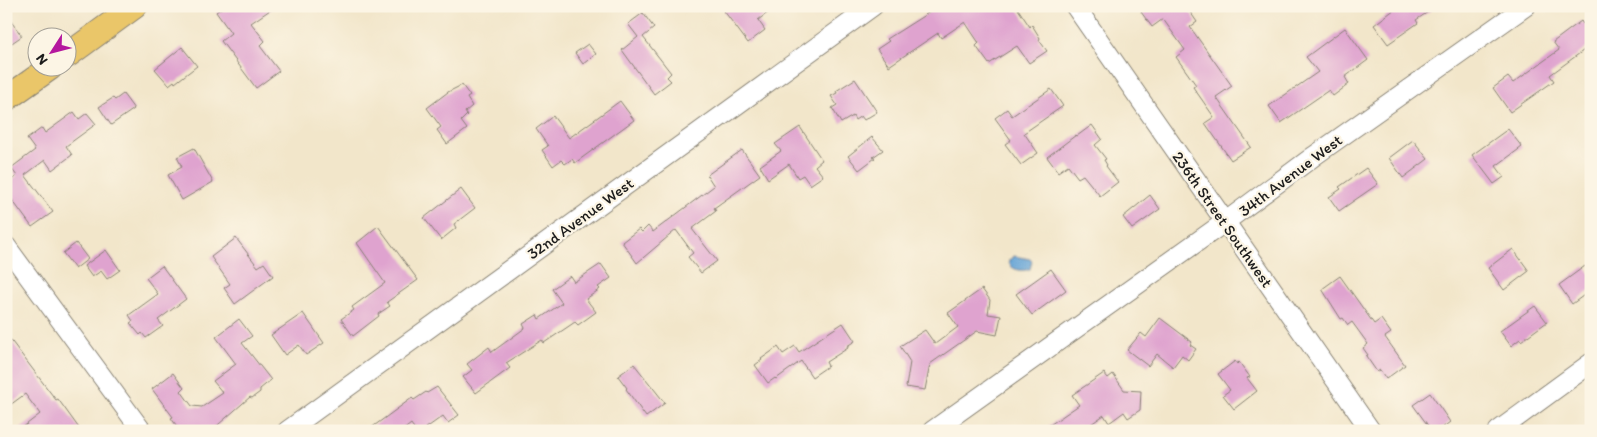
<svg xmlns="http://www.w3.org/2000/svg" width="1597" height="437" viewBox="0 0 1597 437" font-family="Itim,sans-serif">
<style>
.water{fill:#63a3d6;stroke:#406079}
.building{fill:#dfa3cf}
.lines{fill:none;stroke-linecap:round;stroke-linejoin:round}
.minor-casing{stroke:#878173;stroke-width:21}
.major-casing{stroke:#878173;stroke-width:26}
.minor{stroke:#fff;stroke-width:19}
.major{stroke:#eac669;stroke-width:24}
.labels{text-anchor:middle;stroke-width:4.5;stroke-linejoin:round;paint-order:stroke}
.street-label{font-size:16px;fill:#1c1c1c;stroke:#fcf5e5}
</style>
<rect width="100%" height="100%" fill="#fcf5e5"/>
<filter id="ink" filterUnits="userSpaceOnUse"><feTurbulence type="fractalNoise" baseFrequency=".02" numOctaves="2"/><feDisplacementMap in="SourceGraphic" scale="10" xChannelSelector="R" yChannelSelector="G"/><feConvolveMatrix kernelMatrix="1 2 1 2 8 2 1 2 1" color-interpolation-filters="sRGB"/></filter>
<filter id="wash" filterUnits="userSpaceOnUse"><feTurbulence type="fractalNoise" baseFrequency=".0096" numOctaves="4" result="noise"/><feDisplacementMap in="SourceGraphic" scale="20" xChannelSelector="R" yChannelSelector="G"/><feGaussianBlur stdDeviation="1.12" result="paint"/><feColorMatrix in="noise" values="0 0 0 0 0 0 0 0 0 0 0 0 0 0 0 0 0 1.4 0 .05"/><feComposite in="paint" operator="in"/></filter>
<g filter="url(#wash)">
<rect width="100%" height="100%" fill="#f2e6ca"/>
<path class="water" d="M 1014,256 L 1030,259 L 1032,261 L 1030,269 C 1023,272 1008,270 1009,260 Z"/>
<g id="blocks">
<path class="building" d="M 224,6 L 276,6 L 251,23 L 265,41 L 260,46 L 279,71 L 256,88 L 221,41 L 231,33 L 216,12 Z
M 731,6 L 777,6 L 758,20 L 765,30 L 748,43 L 724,11 Z
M 939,6 L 1016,6 L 1030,27 L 1032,25 L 1040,38 L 1039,40 L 1047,51 L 1029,63 L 1017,46 L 989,64 L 976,46 L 979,43 L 965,22 L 941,38 L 938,33 L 889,66 L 877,49 L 889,41 L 887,39 Z
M 1149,6 L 1186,6 L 1197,22 L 1190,27 L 1232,86 L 1216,97 L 1251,147 L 1231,160 L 1205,123 L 1214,117 L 1193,87 L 1196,85 L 1176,57 L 1185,50 L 1163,19 L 1152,27 L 1141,12 Z
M 1399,6 L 1437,6 L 1416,20 L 1418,23 L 1388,44 L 1374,25 Z
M 643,13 L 654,28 L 643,37 L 671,73 L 667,77 L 671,81 L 654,94 L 622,50 L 638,37 L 628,24 Z
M 6,15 L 22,36 L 6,47 Z
M 1591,18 L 1591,45 L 1550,75 L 1554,81 L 1510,112 L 1493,88 L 1508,77 L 1513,83 L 1559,50 L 1553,42 L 1581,21 L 1583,24 Z
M 1345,28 L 1368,60 L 1345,77 L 1349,84 L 1333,96 L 1329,90 L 1281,123 L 1269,106 L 1318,72 L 1306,57 Z
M 588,44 L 596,54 L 583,64 L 575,53 Z
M 182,47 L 197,66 L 175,83 L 174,81 L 169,85 L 155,69 Z
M 855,79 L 877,112 L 864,120 L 861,116 L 855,120 L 853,116 L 841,123 L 832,108 L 837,105 L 831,96 L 837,93 L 836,91 Z
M 462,85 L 470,96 L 467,98 L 472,106 L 465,112 L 467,115 L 461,121 L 467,129 L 447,144 L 437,130 L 441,127 L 427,108 L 448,92 Z
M 1051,89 L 1063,106 L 1024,133 L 1038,153 L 1021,165 L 1005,144 L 1011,140 L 995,118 L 1007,109 L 1012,116 Z
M 123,94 L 134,109 L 111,125 L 99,107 L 113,98 L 115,100 Z
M 620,101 L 634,120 L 575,163 L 572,159 L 565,164 L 561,160 L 553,166 L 542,150 L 548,146 L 536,129 L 553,116 L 569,138 Z
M 74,112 L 79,119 L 87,113 L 96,124 L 66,146 L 72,155 L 52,170 L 45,160 L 25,175 L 53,212 L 32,227 L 10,197 L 12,196 L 6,189 L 6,184 L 17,176 L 11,168 L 35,150 L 27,139 L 42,128 L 45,133 Z
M 1092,125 L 1102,139 L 1095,145 L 1106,159 L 1104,160 L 1107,165 L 1106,166 L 1118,182 L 1100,196 L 1083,175 L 1078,178 L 1068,165 L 1058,172 L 1047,157 L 1076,135 L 1077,136 Z
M 800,127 L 822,160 L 815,166 L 823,176 L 810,185 L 803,175 L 798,178 L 789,164 L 768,179 L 760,166 L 781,151 L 775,144 Z
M 1508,129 L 1522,147 L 1496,166 L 1504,177 L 1494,184 L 1472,155 Z
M 872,137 L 883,150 L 873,157 L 875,158 L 859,170 L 848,156 Z
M 1413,140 L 1428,159 L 1403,178 L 1389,158 Z
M 194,148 L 213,182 L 182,200 L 168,175 L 182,167 L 177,157 Z
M 742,150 L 760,175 L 714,208 L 716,211 L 692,229 L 717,261 L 701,273 L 688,257 L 693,253 L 676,230 L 637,263 L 622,242 L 639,229 L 642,232 L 648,226 L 653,232 L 714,186 L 707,175 Z
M 1366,168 L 1378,184 L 1339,211 L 1329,197 L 1341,189 L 1339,187 Z
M 461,189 L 475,208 L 454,224 L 456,228 L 441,240 L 424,218 Z
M 1150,195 L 1160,209 L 1132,229 L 1123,217 Z
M 378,226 L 418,280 L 387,302 L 390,306 L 378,314 L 379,316 L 353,336 L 341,319 L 354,310 L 352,307 L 385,283 L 357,243 Z
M 236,238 L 258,267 L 264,263 L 273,276 L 235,304 L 224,288 L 230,284 L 211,257 Z
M 76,243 L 88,259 L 75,269 L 63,253 Z
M 1513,249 L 1529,271 L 1504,290 L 1488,268 Z
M 106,250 L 120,270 L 107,279 L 101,271 L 92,277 L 84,266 Z
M 601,264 L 611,278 L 598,287 L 600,289 L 586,299 L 596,312 L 578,325 L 575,322 L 544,343 L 542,340 L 506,363 L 510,368 L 476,393 L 463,377 L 472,370 L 467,364 L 489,347 L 492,352 L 525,328 L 523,324 L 537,315 L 539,319 L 562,303 L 552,289 L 570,276 L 574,282 Z
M 162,266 L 186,299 L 158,320 L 163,326 L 146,338 L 142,333 L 140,335 L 130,323 L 133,321 L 129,315 L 158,294 L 146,278 Z
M 1585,266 L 1591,274 L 1591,290 L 1572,304 L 1559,285 Z
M 1051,269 L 1066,290 L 1032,315 L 1016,294 Z
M 1340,276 L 1374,324 L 1381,319 L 1391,333 L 1385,337 L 1405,365 L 1386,379 L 1380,370 L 1377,372 L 1366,356 L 1368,355 L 1363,348 L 1368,344 L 1352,322 L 1348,325 L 1343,318 L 1341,319 L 1322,289 Z
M 982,289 L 990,300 L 988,314 L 1001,316 L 997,335 L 977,331 L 930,364 L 925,390 L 906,387 L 910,362 L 900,346 L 925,330 L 935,344 L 958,327 L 948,313 Z
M 1535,306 L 1547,322 L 1521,341 L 1520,339 L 1511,346 L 1500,331 Z
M 303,313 L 324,343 L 306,355 L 299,345 L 285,355 L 271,335 Z
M 1160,318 L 1192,342 L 1190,345 L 1196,349 L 1188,360 L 1182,355 L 1173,367 L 1157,354 L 1148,366 L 1127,350 L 1141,333 L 1146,337 Z
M 239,319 L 252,336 L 242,343 L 271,380 L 260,389 L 260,392 L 252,398 L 250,397 L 211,431 L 190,431 L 179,429 L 171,418 L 173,417 L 152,389 L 173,373 L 184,388 L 181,391 L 192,406 L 202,407 L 223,393 L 213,381 L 236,364 L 216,337 Z
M 843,323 L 855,341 L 847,346 L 848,348 L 826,362 L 828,366 L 812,377 L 801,361 L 776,379 L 775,378 L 768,383 L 755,365 L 762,360 L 761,359 L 778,347 L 783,354 L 795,346 L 799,352 Z
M 6,334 L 56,400 L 58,399 L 81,431 L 18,431 L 40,414 L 25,394 L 6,408 Z
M 1235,361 L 1237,364 L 1239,362 L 1250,377 L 1247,378 L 1257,391 L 1234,409 L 1223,395 L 1230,390 L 1218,374 Z
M 634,364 L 665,403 L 646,417 L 626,389 L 627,388 L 618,376 Z
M 1104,373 L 1108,378 L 1113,374 L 1124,390 L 1141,391 L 1140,410 L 1128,418 L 1124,412 L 1109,423 L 1104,415 L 1081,431 L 1041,431 L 1079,405 L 1072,395 Z
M 437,387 L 459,415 L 448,423 L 443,416 L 422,431 L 416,431 L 411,424 L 402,431 L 367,431 L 412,398 L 414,400 L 426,392 L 427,393 Z
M 1430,393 L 1450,422 L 1438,431 L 1432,431 L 1413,405 Z"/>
</g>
</g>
<g filter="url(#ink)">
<use href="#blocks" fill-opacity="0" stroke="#878173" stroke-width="1"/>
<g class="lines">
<g class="minor-casing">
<path id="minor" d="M 1075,6 L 1371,431
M 6,246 L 142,431
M 287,431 L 873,6
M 932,431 L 1225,222 L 1314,156 L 1526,6
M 1498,431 L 1591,363"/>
</g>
<g class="major-casing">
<path id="major" d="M 68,55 L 135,6
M 6,99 L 50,68"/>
</g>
<use href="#minor" class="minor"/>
<use href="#major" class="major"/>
</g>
</g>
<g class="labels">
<g class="street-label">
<text transform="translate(1290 175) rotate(-37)" y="6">34th Avenue West</text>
<text transform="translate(580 218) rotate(-36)" y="6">32nd Avenue West</text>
<text transform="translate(1223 219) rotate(55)" y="6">236th Street Southwest</text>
</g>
</g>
<rect width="1597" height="437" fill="none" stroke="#fcf5e5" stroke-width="25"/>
<g transform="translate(52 52) rotate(234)"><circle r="24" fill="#fcf5e5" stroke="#a29e95"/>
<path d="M0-4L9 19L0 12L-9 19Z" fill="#b5179e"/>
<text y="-8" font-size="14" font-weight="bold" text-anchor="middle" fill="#1c1c1c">N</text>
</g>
</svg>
